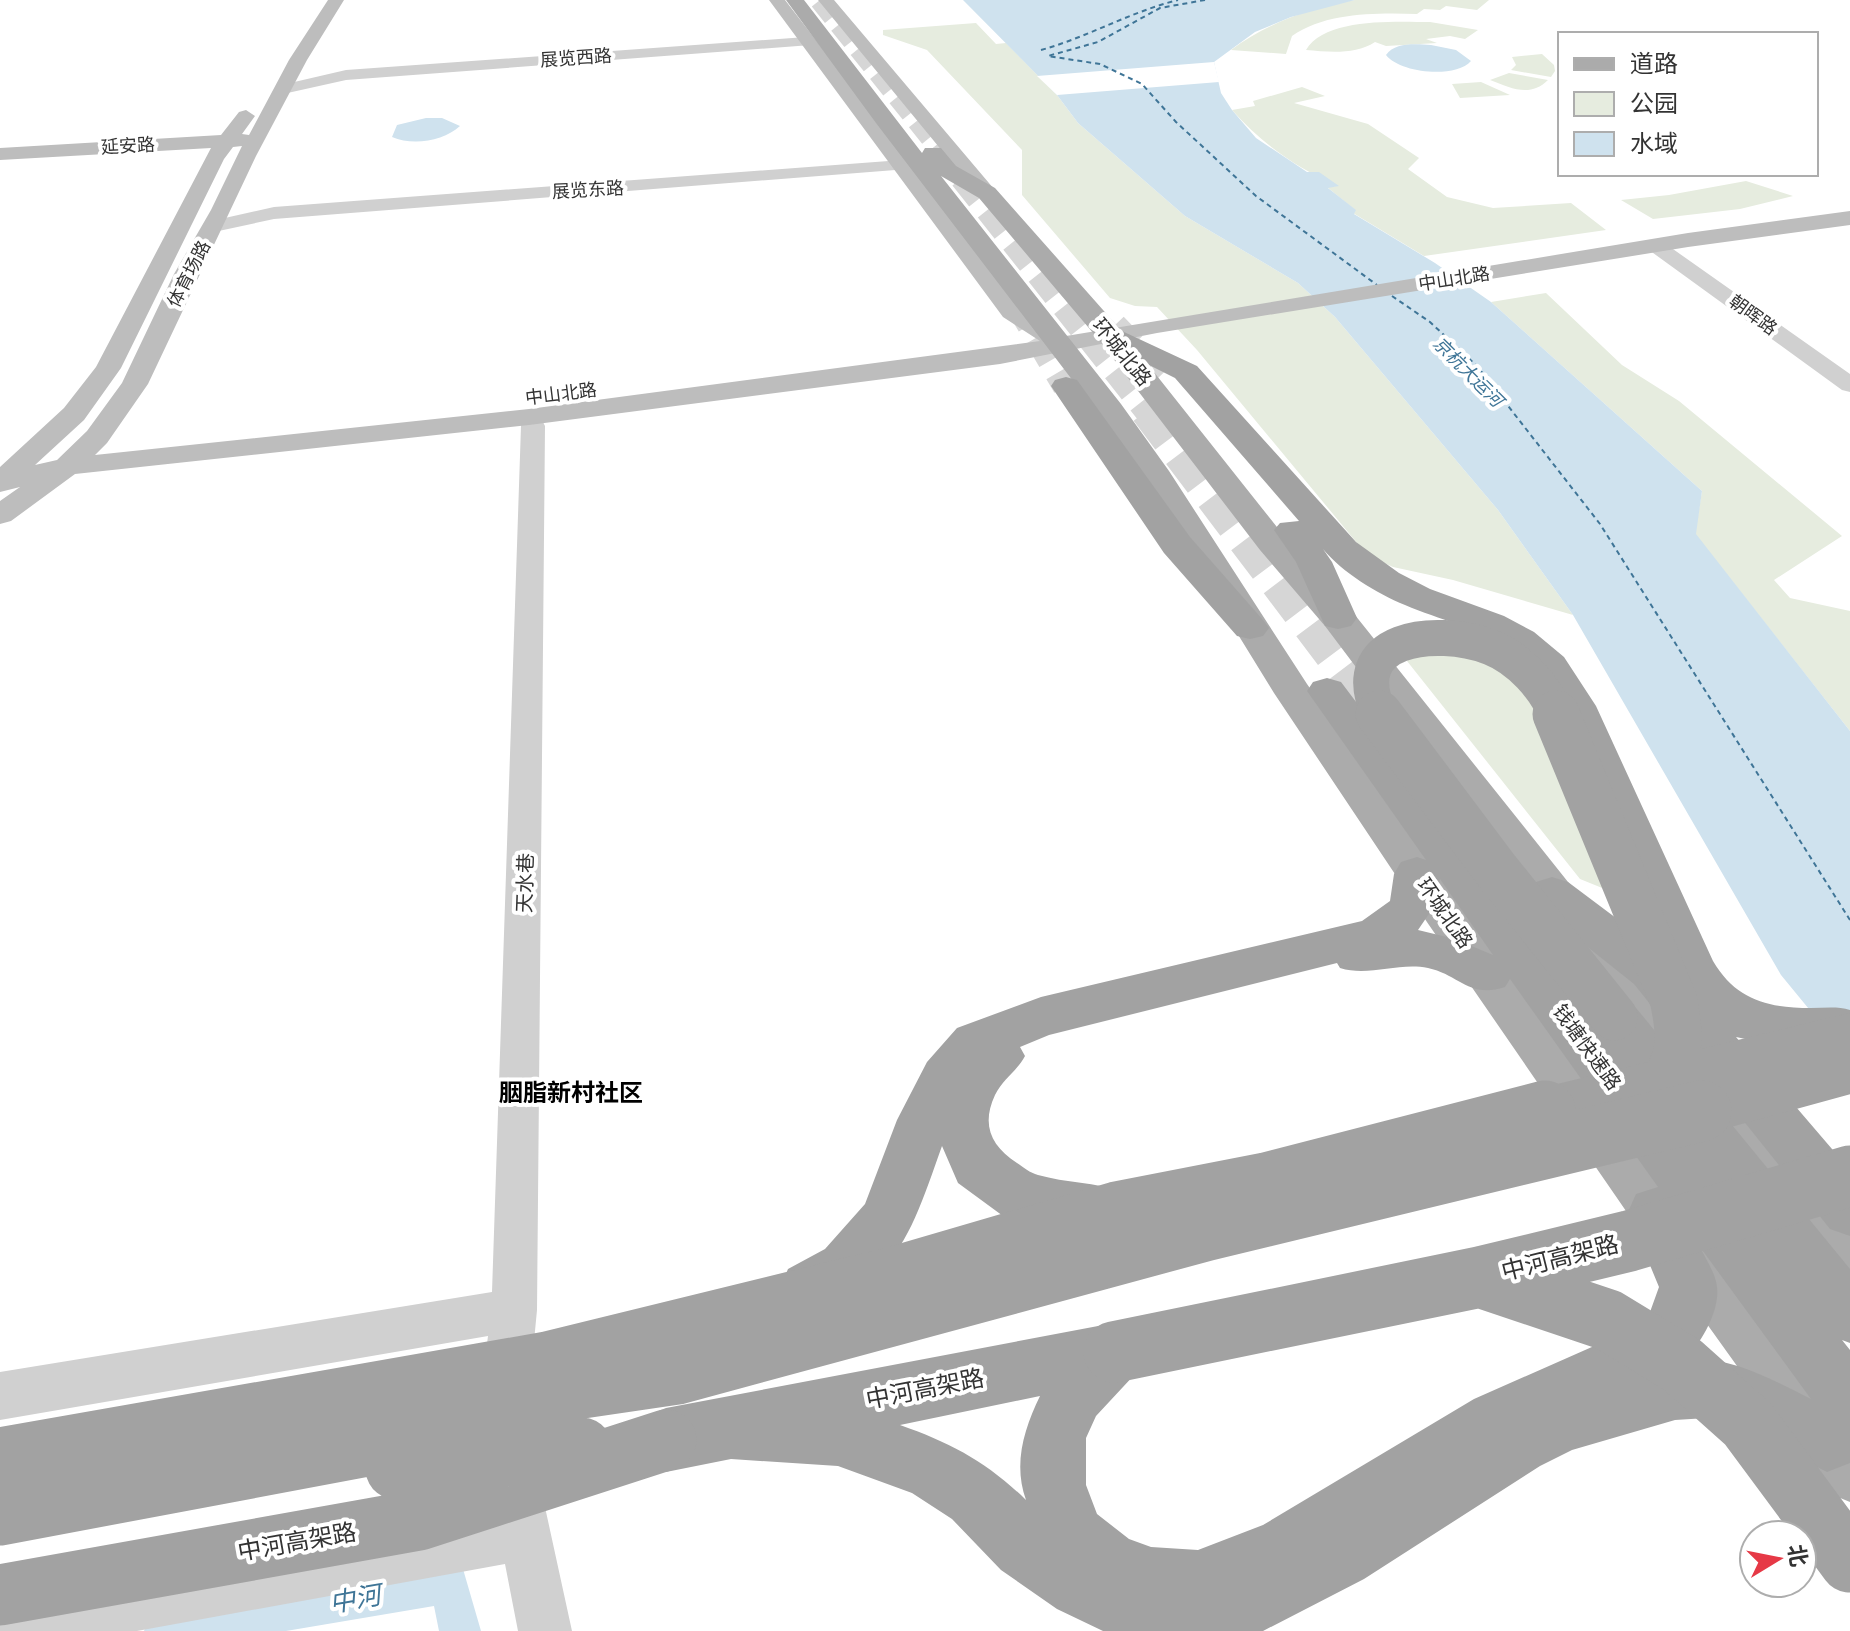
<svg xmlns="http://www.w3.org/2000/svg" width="1850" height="1631" viewBox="0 0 1850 1631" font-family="'Roboto Condensed','Noto Sans SC',sans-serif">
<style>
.green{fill:#e6ecdf}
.water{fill:#cfe2ee}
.pier{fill:#fff}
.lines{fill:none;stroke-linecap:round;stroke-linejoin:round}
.canal{fill:#cfe2ee;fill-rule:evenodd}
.ferry{stroke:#3f7597;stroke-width:2;stroke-dasharray:5 4;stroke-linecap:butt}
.trunk-tunnel-far3{stroke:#d6d6d6;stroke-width:21;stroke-dasharray:21 10;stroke-linecap:butt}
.trunk-tunnel-far2{stroke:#d6d6d6;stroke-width:27;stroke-dasharray:27 14;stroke-linecap:butt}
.trunk-tunnel-far1{stroke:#d6d6d6;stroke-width:36;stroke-dasharray:36 18;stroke-linecap:butt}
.trunk-tunnel{stroke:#d6d6d6;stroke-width:47;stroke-dasharray:47 23;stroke-linecap:butt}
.tertiary{fill:#d0d0d0;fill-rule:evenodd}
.secondary{fill:#bdbdbd;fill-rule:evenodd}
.primary{fill:#ababab;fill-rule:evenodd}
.trunk{fill:#a2a2a2;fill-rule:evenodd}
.trunk-bridge-far2{stroke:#a2a2a2;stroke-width:36}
.trunk-bridge-far1{stroke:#a2a2a2;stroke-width:47}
.trunk-bridge{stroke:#a2a2a2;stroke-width:61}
.labels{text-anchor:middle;stroke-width:8;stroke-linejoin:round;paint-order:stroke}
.far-street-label{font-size:18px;fill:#333;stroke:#fff}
.far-water-label{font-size:18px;font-style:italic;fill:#3f7597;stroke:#fff}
.street-label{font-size:20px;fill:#333;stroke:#fff}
.quarter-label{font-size:24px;font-weight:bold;fill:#000;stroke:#fff}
.near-street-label{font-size:24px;fill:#333;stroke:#fff}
.near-water-label{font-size:26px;font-style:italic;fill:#3f7597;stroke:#fff}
</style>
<rect width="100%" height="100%" fill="#fff"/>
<path class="green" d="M 1355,0 L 1489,0 L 1477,10 L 1446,6 L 1440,10 L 1424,9 L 1417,14 C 1377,13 1327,12 1292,36 L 1286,54 L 1231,50 C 1267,23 1310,8 1355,0 Z
M 1430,22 L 1478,30 L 1465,39 L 1450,36 L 1426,39 L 1437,43 L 1386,46 L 1375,42 C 1355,55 1329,52 1306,50 C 1325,17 1397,22 1430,22 Z
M 976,23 L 996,44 L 1006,43 L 1057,95 L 1078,123 L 1185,216 L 1298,283 L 1335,317 L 1498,510 L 1573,615 L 1453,580 L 1393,567 L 1367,555 L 1197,350 L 1157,307 L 1135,306 L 1110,298 L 1022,195 L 1022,150 L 927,50 L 883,35 L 883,30 Z
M 1542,54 L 1554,65 L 1555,71 L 1551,77 L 1511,70 L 1516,65 L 1512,57 Z
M 1509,73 L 1548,80 C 1530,98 1511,88 1490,80 Z
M 1481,82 L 1510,95 L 1460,98 L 1452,84 Z
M 1302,87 L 1325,96 L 1294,103 L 1368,124 L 1419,158 L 1408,169 L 1447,197 L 1493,208 L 1571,203 L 1606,230 L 1424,256 L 1353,213 L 1355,210 L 1327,187 L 1337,186 C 1296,167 1262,144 1232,110 L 1255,106 L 1253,101 Z
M 1746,181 L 1793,196 L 1740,209 L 1653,219 L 1621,200 L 1669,195 Z
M 1546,293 L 1622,365 L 1679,401 L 1842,536 L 1774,580 L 1790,598 L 1850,611 L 1850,731 L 1695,534 L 1702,491 L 1491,302 Z
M 1431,637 L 1523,677 L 1617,894 L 1580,879 L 1407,661 Z"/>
<path class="water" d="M 963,0 L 1355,0 L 1291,17 L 1255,32 L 1214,62 L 1221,93 L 1232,110 L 1256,138 L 1307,172 L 1319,172 L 1339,186 L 1328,188 L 1356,210 L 1354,214 L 1435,263 L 1491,302 L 1702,491 L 1696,534 L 1850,731 L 1850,1059 L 1781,975 L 1573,615 L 1498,510 L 1335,317 L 1298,283 L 1185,216 L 1078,123 L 1057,95 Z
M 1431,45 L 1456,50 L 1471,61 C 1455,79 1400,73 1386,55 C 1395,42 1416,44 1431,45 Z
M 426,118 L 442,118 L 460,126 C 444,141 413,146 392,137 L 397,125 Z"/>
<path class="pier" d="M 1214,62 L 1219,82 L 1057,95 L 1037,76 Z"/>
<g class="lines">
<path class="canal" d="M 449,1563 L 463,1569 L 481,1631 L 439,1631 L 434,1606 L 286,1631 L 144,1631 L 150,1616 L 165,1610 Z"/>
<path class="ferry" d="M 1205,0 L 1160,8 L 1098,42 L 1048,56 L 1100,64 L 1142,84 L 1176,122 L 1256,196 L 1377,285
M 1041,50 C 1088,37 1130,12 1178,0
M 1392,296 L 1430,322 L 1477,366 L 1600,524 L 1850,920"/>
<path class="trunk-tunnel-far3" d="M 820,0 L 964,179"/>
<path class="trunk-tunnel-far2" d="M 963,177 L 1149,412
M 1021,300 L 1023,312 L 1066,386
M 1114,326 L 1165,379"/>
<path class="trunk-tunnel-far1" d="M 1148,410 L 1379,716"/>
<path class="trunk-tunnel" d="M 1378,714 L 1390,730"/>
<path class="tertiary" d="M 806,37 L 811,39 L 811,45 L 346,80 L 283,94 L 275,89 L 277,86 L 346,70 Z
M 902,160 L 911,165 L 908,169 L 274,219 L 214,232 L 204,226 L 207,222 L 274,207 Z
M 1656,240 L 1663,242 L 1850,374 L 1850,392 L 1842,390 L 1649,250 L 1646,246 Z
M 529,410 L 538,412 L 545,426 L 537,1310 L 530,1383 L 523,1400 L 506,1406 L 489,1400 L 482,1383 L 488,1336 L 0,1420 L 0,1372 L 492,1292 L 521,426 L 517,417 L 520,412 Z
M 513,1450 L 531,1457 L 538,1475 L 572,1631 L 518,1631 L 505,1564 L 137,1631 L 0,1631 L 0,1602 L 496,1514 L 488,1475 L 495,1457 Z"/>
<path class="secondary" d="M 328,0 L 344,0 L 307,60 L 256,156 L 148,384 L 107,443 L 95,455 L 529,409 L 1040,341 L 1003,317 L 769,0 L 785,0 L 1021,307 L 1066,336 L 1688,233 L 1850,211 L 1850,225 L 1688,247 L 1157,333 L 1000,364 L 529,425 L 75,474 L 11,521 L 0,524 L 0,501 L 20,487 L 0,492 L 0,467 L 64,408 L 96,367 L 211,148 L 0,160 L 0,148 L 221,135 L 239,112 L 246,110 L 255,116 L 242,134 L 249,135 L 289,60 ZM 242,146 L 211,210 L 174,274 L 122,383 L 87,431 L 57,460 L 35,465 L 84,420 L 121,368 L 224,159 L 233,147 Z
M 818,0 L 834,0 L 994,189 L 998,193 L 994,197 L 980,197 Z"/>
<path class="primary" d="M 786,0 L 804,0 L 922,153 L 925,148 L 941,148 L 956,166 L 995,188 L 1119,328 L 1284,536 L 1351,610 L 1568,882 L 1850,1225 L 1850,1293 L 1830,1285 L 1536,906 L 1325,626 L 1260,550 L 1099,340 L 979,198 L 941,176 L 1121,404 L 1169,471 L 1307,684 L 1460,902 L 1664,1177 L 1850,1421 L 1850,1502 L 1828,1493 L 1626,1211 L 1429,925 L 1274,693 L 1157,503 L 1099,415 L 876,123 Z"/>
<path class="trunk" d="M 1109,325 L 1197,366 L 1356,542 L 1399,573 L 1430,589 L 1504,616 L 1534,632 L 1564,657 L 1596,706 L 1713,961 C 1736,1000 1768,1008 1811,1008 C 1824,1008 1838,1006 1850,1010 L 1850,1046 L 1844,1048 L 1789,1048 L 1736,1037 L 1850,1170 L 1850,1236 L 1830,1229 L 1634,984 L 1536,906 L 1529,894 L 1536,882 L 1552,877 L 1568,882 L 1660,951 L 1556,706 C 1542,684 1529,665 1508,649 C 1478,627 1439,620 1405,605 C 1376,593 1343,573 1323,549 L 1332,562 L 1357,618 L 1351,626 L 1338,629 L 1325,626 L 1296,562 L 1274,530 L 1280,523 L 1299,521 L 1175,378 L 1099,340 L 1095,334 L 1099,328 Z
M 1066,377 L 1077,380 L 1190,537 L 1263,620 L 1269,628 L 1263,636 L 1250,639 L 1237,636 L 1164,553 L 1051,386 L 1055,380 Z
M 1327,678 L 1341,682 L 1591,1013 L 1596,1003 L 1614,997 L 1632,1003 L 1850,1269 L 1850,1343 L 1842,1340 L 1850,1350 L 1850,1463 L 1827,1472 L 1725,1421 L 1707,1418 L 1675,1420 L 1572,1450 L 1540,1466 L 1364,1579 L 1263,1631 L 1103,1631 L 1057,1609 L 1001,1570 L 952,1519 L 912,1493 L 838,1466 L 731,1459 L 666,1472 L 643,1463 L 634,1440 L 643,1417 L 666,1408 L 1114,1323 L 1136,1331 L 1144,1352 L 1136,1373 L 1096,1416 L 1086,1438 L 1086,1485 L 1097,1514 L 1129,1539 L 1151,1547 L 1198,1550 L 1263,1525 L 1474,1399 L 1610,1339 L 1650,1312 L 1659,1287 L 1628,1212 L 1636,1194 L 1658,1187 L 1510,979 L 1505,987 C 1469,999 1460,975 1428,968 C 1398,962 1369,977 1340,968 L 1337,963 L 1049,1035 L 1020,1047 L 1025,1056 C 1017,1071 1003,1079 995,1095 C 981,1125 991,1146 1017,1163 C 1023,1167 1030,1173 1038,1175 C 1066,1183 1095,1182 1123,1192 L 1131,1210 L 1123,1228 L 1103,1235 L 1023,1223 L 1003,1216 L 958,1183 L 942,1146 C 912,1230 899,1281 809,1315 L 788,1307 L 780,1288 L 788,1269 L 825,1249 L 865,1204 L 897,1120 L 927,1062 L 957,1028 L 1041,997 L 1362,921 L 1390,901 L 1394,874 L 1401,862 L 1417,857 L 1426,860 L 1307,691 L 1313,682 ZM 1440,879 L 1493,955 L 1455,939 L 1418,930 L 1435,905 ZM 1700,1247 L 1811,1399 C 1768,1378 1732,1356 1683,1359 C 1701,1346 1720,1310 1717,1287 C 1716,1274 1705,1258 1700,1247 ZM 1040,1396 C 1024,1429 1013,1464 1026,1500 C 987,1462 951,1443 900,1425 Z"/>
<path class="trunk-bridge-far2" d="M 1380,716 C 1342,636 1436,627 1490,647 C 1520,659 1545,687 1557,716"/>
<path class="trunk-bridge-far1" d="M 1379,714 L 1497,871 L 1614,1017
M 1556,714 L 1673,999 C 1680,1031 1682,1052 1665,1081
M 1537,1113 L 1850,1037
M 1693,1113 L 1850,1070"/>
<path class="trunk-bridge" d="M 1480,1277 L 1608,1320 L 1682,1365 L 1748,1424 L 1850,1562
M 1114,1352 L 1480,1277 L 1629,1241 L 1850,1176
M 481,1403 L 677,1374 L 1208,1230 L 1701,1111
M 0,1458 L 547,1362 L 894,1277 L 1117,1212 L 1266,1183 L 1545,1111
M 396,1469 L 582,1448
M 0,1515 L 436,1433 L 519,1413
M 0,1595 L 419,1520 L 666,1440"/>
</g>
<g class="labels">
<g class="far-street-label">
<text transform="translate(576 58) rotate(-4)" y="6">展览西路</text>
<text transform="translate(128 146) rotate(-3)" y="6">延安路</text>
<text transform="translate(588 190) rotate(-3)" y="6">展览东路</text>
<text transform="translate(189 274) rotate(-63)" y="6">体育场路</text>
<text transform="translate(1454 279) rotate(-9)" y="6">中山北路</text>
<text transform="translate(1753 315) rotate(36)" y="6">朝晖路</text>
<text transform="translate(561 394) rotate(-7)" y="6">中山北路</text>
</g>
<g class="far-water-label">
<text transform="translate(1468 372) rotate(45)" y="6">京杭大运河</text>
</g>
<g class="street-label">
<text transform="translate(1122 352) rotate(51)" y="7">环城北路</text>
<text transform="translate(525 883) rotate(-88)" y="7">天水巷</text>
<text transform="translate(1445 913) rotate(55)" y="7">环城北路</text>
<text transform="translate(1587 1047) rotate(54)" y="7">钱塘快速路</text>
</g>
<g class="quarter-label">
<text x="571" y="1101">胭脂新村社区</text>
</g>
<g class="near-street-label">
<text transform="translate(1560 1258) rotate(-14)" y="8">中河高架路</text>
<text transform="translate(925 1389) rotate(-11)" y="8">中河高架路</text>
<text transform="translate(297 1542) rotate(-10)" y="8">中河高架路</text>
</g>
<g class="near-water-label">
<text transform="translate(355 1599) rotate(-10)" y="9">中河</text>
</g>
</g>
<rect x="1558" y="32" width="260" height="144" fill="#ffffff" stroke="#adadad" stroke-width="2"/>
<rect x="1574" y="58" width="40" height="12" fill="#ababab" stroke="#adadad" stroke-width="2"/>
<text x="1630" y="72" font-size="24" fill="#333333">道路</text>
<rect x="1574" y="92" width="40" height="24" fill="#e6ecdf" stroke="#adadad" stroke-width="2"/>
<text x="1630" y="112" font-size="24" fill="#333333">公园</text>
<rect x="1574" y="132" width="40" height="24" fill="#cfe2ee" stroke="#adadad" stroke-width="2"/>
<text x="1630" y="152" font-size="24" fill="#333333">水域</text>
<g transform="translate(1778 1559) rotate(80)"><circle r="38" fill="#ffffff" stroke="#adadad" stroke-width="2"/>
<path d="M0-6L14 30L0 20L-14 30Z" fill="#e63946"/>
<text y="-12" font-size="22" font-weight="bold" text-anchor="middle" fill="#333333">北</text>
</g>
</svg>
